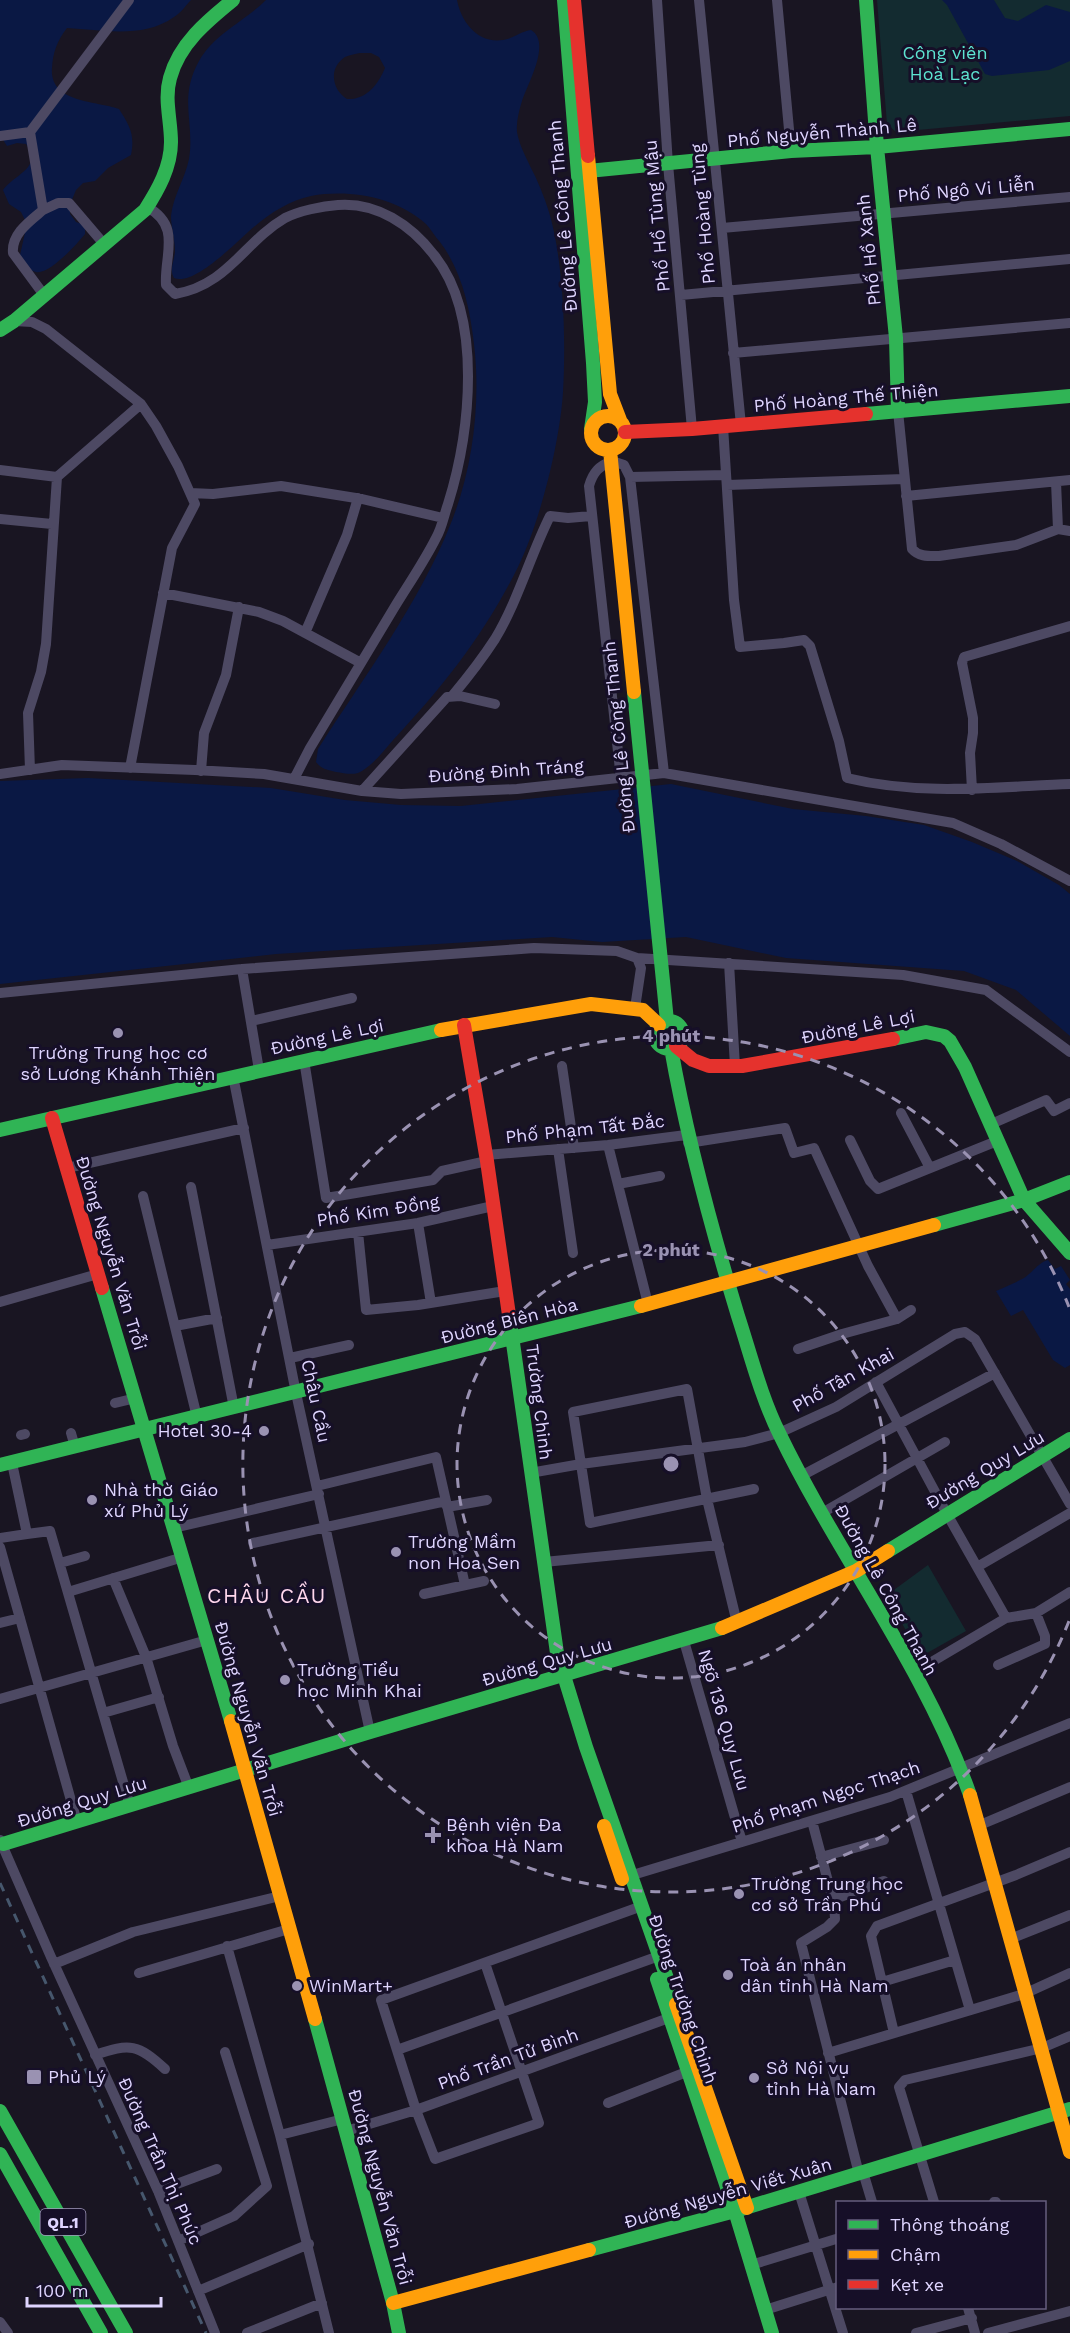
<svg xmlns="http://www.w3.org/2000/svg" width="1070" height="2333" viewBox="0 0 1070 2333" font-family="'Work Sans',sans-serif">
<style>
.green{fill:#132b30}
.water{fill:#0a1844;fill-rule:evenodd}
.lines{fill:none;stroke-linecap:round;stroke-linejoin:round}
.street{stroke:#4d4963;stroke-width:10}
.fast{stroke:#30b455;stroke-width:14}
.slow{stroke:#ff9f0a;stroke-width:14}
.jam{stroke:#e5322d;stroke-width:14}
.rail{stroke:#46576d;stroke-width:3;stroke-dasharray:9 8;stroke-linecap:butt}
.ring{fill:none;stroke:#9a92b2;stroke-width:3;stroke-dasharray:10 8}
.poi-dot{fill:#9a92b2;stroke:#160f28;stroke-width:2}
.labels{text-anchor:middle;stroke-width:6;stroke-linejoin:round;paint-order:stroke}
.shield{fill:#160f28;stroke:#a39abe;stroke-width:1.5}
.shield-label{font-size:16px;font-weight:bold;fill:#dfd5ff}
.park-label{font-size:18px;fill:#5de4d1;stroke:#160f28}
.street-label{font-size:18px;fill:#dfd5ff;stroke:#160f28}
.poi-label{font-size:18px;fill:#dfd5ff;stroke:#160f28;text-anchor:start}
.quarter-label{font-size:21px;letter-spacing:1.5px;fill:#ffd7ec;stroke:#160f28}
.centre{fill:#9a92b2;stroke:#160f28;stroke-width:3}
.ring-label{font-size:18px;text-anchor:middle;font-weight:bold;fill:#9a92b2;stroke:#160f28;stroke-width:6;stroke-linejoin:round;paint-order:stroke}
</style>
<rect width="100%" height="100%" fill="#191522"/>
<path class="green" d="M 877,0 L 1070,0 L 1070,116 L 896,132 L 887,124 Z
M 928,1565 L 966,1631 L 920,1657 L 887,1595 Z"/>
<path class="water" d="M 0,0 L 191,0 C 186,5 181,13 174,17 C 143,39 103,30 67,28 C 57,41 53,52 52,68 C 49,103 96,101 119,109 C 130,126 135,135 131,155 L 108,168 L 95,181 L 83,183 L 76,190 L 71,202 L 70,214 L 76,222 L 85,225 L 85,234 C 77,244 49,275 36,272 C 27,270 23,262 20,255 L 27,224 L 21,212 L 9,204 L 3,190 C 16,173 43,168 26,144 L 17,143 L 7,146 L 0,135 Z
M 266,0 L 457,0 C 461,22 478,44 503,40 C 513,39 521,31 531,30 C 552,42 527,85 522,101 C 519,111 516,122 517,132 C 519,144 525,155 530,166 C 538,181 544,196 549,212 C 564,262 566,340 563,392 C 560,442 540,522 518,567 C 486,632 443,687 394,739 C 384,750 372,767 358,773 C 351,775 343,773 336,772 C 328,770 321,769 316,762 L 318,749 C 364,677 420,602 451,523 C 473,468 481,402 474,344 C 470,309 462,271 440,242 C 435,237 431,229 426,224 C 395,197 350,189 311,196 C 291,200 270,213 255,226 C 240,238 195,287 174,278 C 169,269 174,262 175,252 C 175,240 171,227 171,216 C 173,196 185,179 189,159 C 195,122 178,99 199,61 C 214,34 245,21 266,0 ZM 360,53 L 371,53 L 379,57 L 385,68 C 378,85 366,100 347,99 C 332,90 328,68 345,57 C 349,55 355,54 360,53 Z
M 942,0 L 994,0 L 1005,18 L 1018,21 L 1046,5 L 1070,12 L 1070,61 L 1049,70 L 992,76 L 985,74 L 947,5 Z
M 88,778 L 271,788 L 345,800 L 401,805 L 461,806 L 671,784 L 793,809 L 866,816 L 924,825 L 972,842 L 1017,861 L 1059,885 L 1070,894 L 1070,1036 L 1016,990 L 964,971 L 786,958 L 686,937 L 602,942 L 552,937 L 276,954 L 0,984 L 0,781 Z
M 1048,1260 L 1055,1269 L 1061,1266 L 1070,1280 L 1066,1284 L 1070,1289 L 1070,1365 L 1065,1368 L 1053,1360 L 1023,1310 L 1011,1316 L 996,1291 C 1005,1287 1015,1283 1024,1278 C 1032,1273 1039,1262 1048,1260 Z"/>
<g class="lines">
<path class="street" d="M 657,0 L 668,164 L 692,429
M 699,0 L 741,425
M 777,0 L 791,151
M 0,136 L 30,132
M 147,207 C 182,226 164,255 166,285 L 175,294 C 228,285 244,242 285,218 C 299,211 322,206 338,205 C 377,202 411,225 434,255 C 484,317 470,433 448,504 C 444,515 442,528 436,538 C 424,562 408,585 394,608 C 366,654 338,701 310,748 L 294,779
M 43,210 L 58,203 L 69,203 L 104,244
M 722,228 L 1070,197
M 44,295 L 13,253 C 11,234 30,221 43,210 L 30,132 L 129,0
M 681,295 L 1070,259
M 14,321 L 32,322 L 46,329 L 141,404 L 156,426 L 178,466 L 195,504 L 172,548 L 130,768
M 733,353 L 1070,323
M 898,411 L 912,549 C 919,557 929,556 939,556 L 1016,545 L 1058,529 L 1070,531
M 723,426 L 734,600 L 740,647 L 784,643 L 804,640 L 810,646 L 839,741 L 847,778 C 921,796 995,787 1070,784
M 0,470 L 57,477
M 630,477 L 726,475
M 1056,482 L 1058,529
M 727,485 L 904,479
M 190,493 L 213,494 L 281,486 L 362,499 L 443,518
M 906,496 L 1070,480
M 0,519 L 52,524
M 163,593 L 259,612 L 283,621 L 361,663
M 305,633 L 347,535 L 358,498
M 453,695 C 468,677 482,659 495,639 C 518,601 530,556 550,516 L 568,518 L 591,516
M 30,770 L 28,713 L 41,672 L 46,644 L 57,477 L 141,404
M 201,771 L 204,733 L 226,675 L 239,607
M 0,774 L 62,765 L 195,770 L 264,774 L 362,791 L 401,794 L 517,789 L 664,773 L 953,823 L 1001,844 L 1070,881
M 621,779 L 589,486 C 593,472 599,466 612,461 L 624,465 L 630,477 L 664,773
M 972,790 L 970,753 L 973,733 L 973,718 L 962,663 L 964,657 L 1070,626
M 362,791 L 447,697 L 460,696 L 495,704
M 729,963 L 735,1066
M 242,969 L 259,1070
M 0,993 L 242,969 L 534,948 L 617,951 L 637,958 L 903,975 L 986,990 L 1070,1052
M 635,1008 L 641,968 L 637,958
M 251,1021 L 352,998
M 304,1060 L 326,1198 L 433,1180 L 442,1171 L 487,1161
M 562,1066 L 574,1148
M 233,1076 L 296,1393 L 370,1732
M 901,1113 L 930,1168
M 989,1125 L 1046,1100 L 1054,1111 L 1070,1103
M 850,1140 L 870,1181 L 878,1189 L 997,1141
M 688,1143 L 785,1128 L 794,1153 L 814,1148 L 868,1266 L 897,1319
M 608,1145 L 648,1304
M 558,1149 L 573,1253
M 486,1155 L 608,1145 L 686,1135
M 67,1168 L 244,1128
M 618,1184 L 660,1176
M 191,1187 L 234,1408
M 143,1196 L 197,1417
M 418,1223 L 431,1303
M 358,1232 L 366,1310 L 418,1305 L 505,1291
M 267,1245 L 418,1223 L 493,1206
M 0,1302 L 98,1274
M 175,1326 L 217,1318
M 798,1349 L 842,1334 L 897,1319 L 911,1310
M 290,1358 L 349,1345
M 876,1382 L 947,1514 L 1006,1618
M 115,1403 L 136,1398
M 71,1433 L 75,1447
M 21,1435 L 25,1434
M 530,1473 L 581,1464 L 745,1442 L 779,1433 L 836,1407 L 955,1334 L 965,1332 L 975,1339 L 1070,1504
M 801,1476 L 995,1373
M 317,1486 L 436,1457 L 465,1585
M 447,1507 L 487,1500
M 822,1513 L 945,1442
M 174,1528 L 319,1494
M 27,1534 L 50,1531 L 130,1806
M 0,1538 L 27,1534 L 12,1463
M 253,1543 L 446,1501
M 0,1547 L 77,1822
M 544,1562 L 719,1545
M 60,1563 L 85,1556
M 977,1567 L 1070,1513
M 113,1578 L 146,1657 L 173,1746 L 189,1788
M 68,1592 L 183,1557
M 424,1594 L 484,1581
M 0,1623 L 20,1618
M 737,1623 L 707,1499 L 687,1389 L 573,1412 L 590,1523 L 754,1489
M 684,1641 L 742,1842
M 998,1665 L 1045,1644 L 1045,1636 L 1036,1613
M 913,1673 L 1006,1618 L 1036,1613 L 1070,1592
M 0,1699 L 207,1640
M 103,1713 L 159,1697
M 906,1791 L 970,2010
M 812,1821 L 834,1904 L 835,1919 L 827,1927 L 801,1943 L 859,2174
M 980,1825 L 1070,1787
M 0,1840 L 51,1957 L 158,2191 L 215,2333
M 821,1857 L 884,1840
M 626,1877 L 890,1797 L 1070,1723
M 832,1900 L 884,1881
M 1010,1939 L 1070,1915
M 227,1946 L 280,2135 L 329,2333
M 485,1963 L 539,2123 L 435,2159 L 416,2110 L 381,2000 L 642,1906
M 54,1964 L 133,1932 L 280,1896
M 139,1973 L 289,1929
M 882,1982 L 955,1960
M 894,2033 L 871,1936 L 877,1926 L 1016,1875 L 1070,1852
M 397,2050 L 659,1956
M 828,2053 L 1024,1994 L 1070,1973
M 95,2055 C 130,2043 138,2044 165,2069
M 608,2103 L 694,2069
M 346,2131 L 416,2110 L 677,2015
M 280,2135 L 343,2119
M 863,2172 L 872,2202
M 158,2191 L 217,2169
M 799,2192 L 843,2333
M 934,2202 L 899,2087 L 905,2080 L 1042,2048 L 1070,2036
M 994,2202 L 996,2202
M 178,2241 L 234,2216 L 267,2186 L 225,2052
M 751,2265 L 836,2239
M 198,2291 L 309,2244
M 968,2308 L 975,2333
M 765,2310 L 838,2287
M 0,2322 L 8,2333
M 247,2333 L 322,2303
M 916,2333 L 972,2318
M 988,2333 L 1070,2311"/>
<path class="fast" d="M 564,0 L 593,363 L 595,402 L 591,429
M 866,0 L 877,147 L 896,338 L 898,411
M 578,172 L 791,151 L 877,147 L 1070,129
M 0,330 L 14,321 L 145,210 C 158,190 171,167 171,142 C 171,120 164,99 170,78 C 179,44 207,21 233,0
M 866,414 L 1070,396
M 634,692 L 667,1021
M655 1035a14 14 0 1 1 28 0a14 14 0 1 1-28 0Z
M 893,1039 L 926,1032 L 944,1036 L 950,1041 L 965,1067 L 1024,1200 L 1070,1253
M 671,1048 C 687,1139 711,1227 738,1316 C 751,1356 761,1397 780,1435 C 839,1557 925,1667 970,1795
M 0,1130 L 441,1030
M 934,1225 L 1024,1200 L 1070,1182
M 102,1288 L 231,1721
M 510,1322 L 557,1653 L 586,1747 L 676,2004
M 0,1465 L 641,1306
M 888,1551 L 1070,1439
M 3,1844 L 370,1732 L 722,1628
M 657,1979 L 735,2211 L 772,2333
M 315,2019 L 393,2303 L 399,2333
M 0,2111 L 126,2333
M 0,2154 L 101,2333
M 589,2250 L 735,2211 L 1070,2109"/>
<path class="slow" d="M 588,156 L 610,394 L 620,420
M591 433a17 17 0 1 1 34 0a17 17 0 1 1-34 0Z
M 610,450 L 634,692
M 441,1030 L 591,1004 L 643,1010 L 659,1025
M 641,1306 L 934,1225
M 722,1628 L 856,1571 L 888,1551
M 231,1721 L 315,2019
M 970,1795 L 1070,2152
M 604,1826 L 622,1879
M 676,2004 L 747,2208
M 393,2303 L 589,2250"/>
<path class="jam" d="M 574,0 L 588,156
M 625,432 L 692,429 L 866,414
M 464,1025 L 487,1161 L 510,1322
M 676,1046 L 693,1060 L 709,1066 L 742,1066 L 893,1039
M 52,1118 L 102,1288"/>
<path class="rail" d="M 0,1883 L 206,2333"/>
</g>
<g class="ring">
<circle cx="671" cy="1464" r="214"/>
<path d="M1069 1621A428 428 0 1 1 1069 1307"/>
</g>
<g class="poi-dot">
<circle cx="118" cy="1033" r="6"/>
<circle cx="264" cy="1431" r="6"/>
<circle cx="92" cy="1500" r="6"/>
<circle cx="396" cy="1552" r="6"/>
<circle cx="285" cy="1680" r="6"/>
<path d="M430 1826h6v6h6v6h-6v6h-6v-6h-6v-6h6z"/>
<circle cx="739" cy="1894" r="6"/>
<circle cx="728" cy="1975" r="6"/>
<circle cx="297" cy="1986" r="6"/>
<rect x="26" y="2069" width="16" height="16" rx="3"/>
<circle cx="754" cy="2078" r="6"/>
</g>
<g class="labels">
<rect class="shield" x="40.5" y="2209" width="45" height="26" rx="4.5"/>
<g class="shield-label">
<text x="63" y="2228">QL.1</text>
</g>
<g class="park-label">
<text x="945" y="59">Công viên<tspan x="945" dy="21">Hoà Lạc</tspan></text>
</g>
<g class="street-label">
<text transform="translate(822 133) rotate(-5)" y="6">Phố Nguyễn Thành Lê</text>
<text transform="translate(966 190) rotate(-5)" y="6">Phố Ngô Vi Liễn</text>
<text transform="translate(703 214) rotate(-95)" y="6">Phố Hoàng Tùng</text>
<text transform="translate(563 216) rotate(-95)" y="6">Đường Lê Công Thanh</text>
<text transform="translate(657 216) rotate(-95)" y="6">Phố Hồ Tùng Mậu</text>
<text transform="translate(869 250) rotate(-96)" y="6">Phố Hồ Xanh</text>
<text transform="translate(846 398) rotate(-5)" y="6">Phố Hoàng Thế Thiện</text>
<text transform="translate(619 737) rotate(-96)" y="6">Đường Lê Công Thanh</text>
<text transform="translate(506 771) rotate(-4)" y="6">Đường Đinh Tráng</text>
<text transform="translate(858 1027) rotate(-11)" y="6">Đường Lê Lợi</text>
<text transform="translate(327 1037) rotate(-12)" y="6">Đường Lê Lợi</text>
<text transform="translate(585 1129) rotate(-6)" y="6">Phố Phạm Tất Đắc</text>
<text transform="translate(378 1211) rotate(-9)" y="6">Phố Kim Đồng</text>
<text transform="translate(111 1253) rotate(73)" y="6">Đường Nguyễn Văn Trỗi</text>
<text transform="translate(509 1321) rotate(-14)" y="6">Đường Biên Hòa</text>
<text transform="translate(843 1380) rotate(-29)" y="6">Phố Tân Khai</text>
<text transform="translate(316 1401) rotate(78)" y="6">Châu Cầu</text>
<text transform="translate(539 1402) rotate(83)" y="6">Trường Chinh</text>
<text transform="translate(985 1470) rotate(-31)" y="6">Đường Quy Lưu</text>
<text transform="translate(886 1590) rotate(61)" y="6">Đường Lê Công Thanh</text>
<text transform="translate(547 1662) rotate(-16)" y="6">Đường Quy Lưu</text>
<text transform="translate(248 1719) rotate(74)" y="6">Đường Nguyễn Văn Trỗi</text>
<text transform="translate(724 1720) rotate(74)" y="6">Ngõ 136 Quy Lưu</text>
<text transform="translate(826 1797) rotate(-18)" y="6">Phố Phạm Ngọc Thạch</text>
<text transform="translate(82 1802) rotate(-17)" y="6">Đường Quy Lưu</text>
<text transform="translate(683 1999) rotate(71)" y="6">Đường Trường Chinh</text>
<text transform="translate(508 2059) rotate(-20)" y="6">Phố Trần Tử Bình</text>
<text transform="translate(160 2161) rotate(66)" y="6">Đường Trần Thị Phúc</text>
<text transform="translate(380 2187) rotate(75)" y="6">Đường Nguyễn Văn Trỗi</text>
<text transform="translate(728 2193) rotate(-16)" y="6">Đường Nguyễn Viết Xuân</text>
</g>
<g class="poi-label">
<text x="118" y="1059" text-anchor="middle">Trường Trung học cơ<tspan x="118" dy="21">sở Lương Khánh Thiện</tspan></text>
<text x="252" y="1437" text-anchor="end">Hotel 30-4</text>
<text x="104" y="1496">Nhà thờ Giáo<tspan x="104" dy="21">xứ Phủ Lý</tspan></text>
<text x="408" y="1548">Trường Mầm<tspan x="408" dy="21">non Hoa Sen</tspan></text>
<text x="297" y="1676">Trường Tiểu<tspan x="297" dy="21">học Minh Khai</tspan></text>
<text x="446" y="1831">Bệnh viện Đa<tspan x="446" dy="21">khoa Hà Nam</tspan></text>
<text x="751" y="1890">Trường Trung học<tspan x="751" dy="21">cơ sở Trần Phú</tspan></text>
<text x="740" y="1971">Toà án nhân<tspan x="740" dy="21">dân tỉnh Hà Nam</tspan></text>
<text x="309" y="1992">WinMart+</text>
<text x="766" y="2074">Sở Nội vụ<tspan x="766" dy="21">tỉnh Hà Nam</tspan></text>
<text x="48" y="2083">Phủ Lý</text>
</g>
<g class="quarter-label">
<text x="267" y="1603">CHÂU CẦU</text>
</g>
</g>
<circle cx="671" cy="1464" r="9" class="centre"/>
<g class="ring-label">
<text x="671" y="1042">4 phút</text>
<text x="671" y="1256">2 phút</text>
</g>
<rect x="836" y="2201" width="210" height="108" fill="#160f28" stroke="#665e7e" stroke-width="1.5"/>
<rect x="848" y="2220" width="30" height="9" fill="#30b455" stroke="#665e7e" stroke-width="1.5"/>
<text x="890" y="2231" font-size="18" fill="#dfd5ff">Thông thoáng</text>
<rect x="848" y="2250" width="30" height="9" fill="#ff9f0a" stroke="#665e7e" stroke-width="1.5"/>
<text x="890" y="2261" font-size="18" fill="#dfd5ff">Chậm</text>
<rect x="848" y="2280" width="30" height="9" fill="#e5322d" stroke="#665e7e" stroke-width="1.5"/>
<text x="890" y="2291" font-size="18" fill="#dfd5ff">Kẹt xe</text>
<path d="M27 2297v9h134v-9" fill="none" stroke="#dfd5ff" stroke-width="3"/>
<text x="36" y="2297" font-size="18" fill="#dfd5ff" stroke="#160f28" stroke-width="4.5" paint-order="stroke">100 m</text>
</svg>
